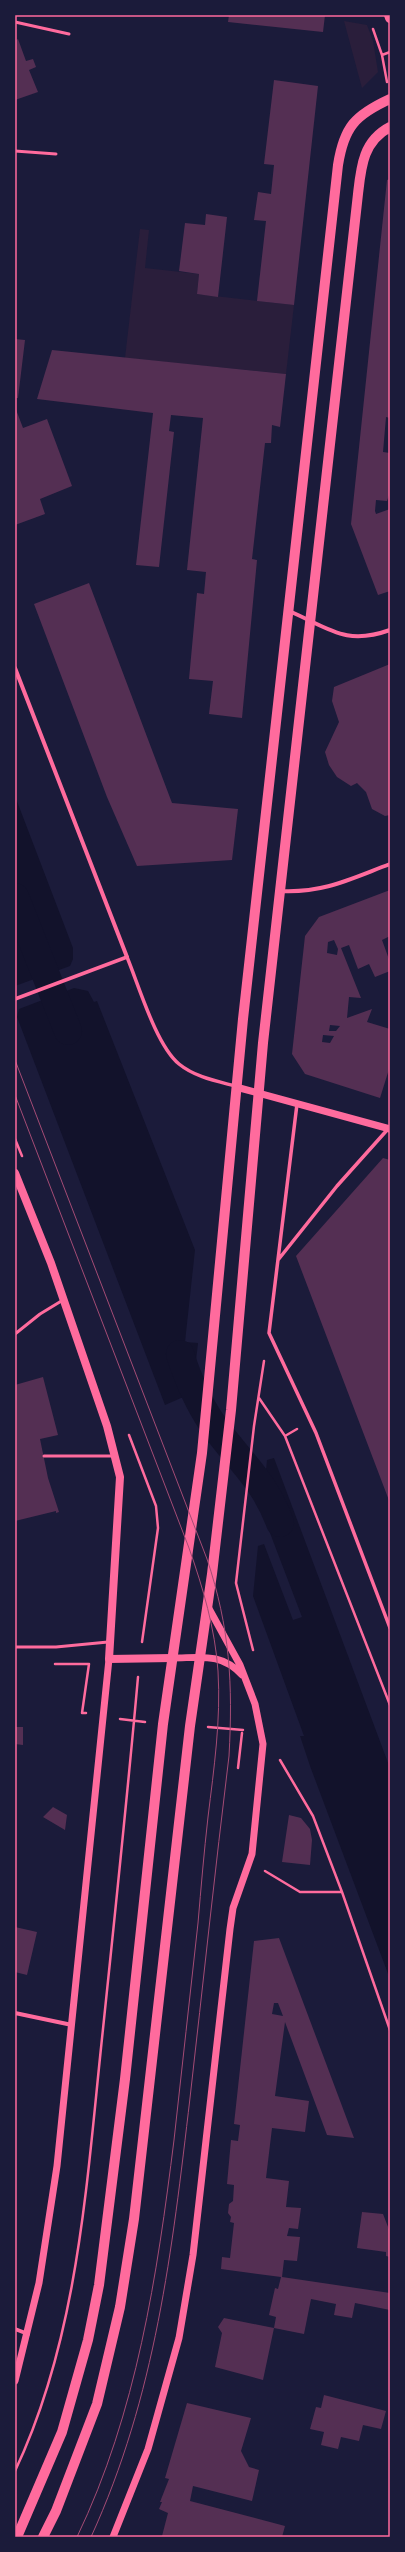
<svg xmlns="http://www.w3.org/2000/svg" width="405" height="2552" viewBox="0 0 405 2552" font-family="'Times New Roman',serif">
<style>
.green{fill:#2a1e3b}
.water{fill:#12122b}
.lines{fill:none;stroke-linecap:round;stroke-linejoin:round}
.canal{stroke:#12122b;stroke-width:28}
.building{fill:#542f53;fill-rule:evenodd}
.path{stroke:#ff6b9d;stroke-width:2.5}
.service{stroke:#ff6b9d;stroke-width:3}
.pedestrian{stroke:#ff6b9d;stroke-width:3.5}
.minor{stroke:#ff6b9d;stroke-width:4}
.tertiary{stroke:#ff6b9d;stroke-width:7}
.secondary{stroke:#ff6b9d;stroke-width:8}
.primary{stroke:#ff6b9d;stroke-width:10}
.tram{stroke:#a44b75;stroke-width:1}
.neatline{fill:none;stroke:#ff6b9d;stroke-width:1.5}
</style>
<rect width="100%" height="100%" fill="#1b1b3a"/>
<path class="green" d="M 344,21 L 367,25 L 373,41 L 378,72 L 362,88 Z
M 140,229 L 149,230 L 145,268 L 199,274 L 197,294 L 294,305 L 286,374 L 125,358 Z"/>
<path class="water" d="M 15,796 L 73,948 L 73,959 L 70,966 L 15,986 Z
M 74,988 L 88,991 L 94,1002 L 97,1001 L 195,1250 L 185,1342 L 198,1343 L 191,1405 L 188,1395 L 165,1405 L 17,1017 L 19,1009 Z
M 274,1458 L 390,1768 L 390,1979 L 310,1766 L 300,1736 L 304,1736 L 253,1596 L 258,1546 L 264,1544 L 293,1620 L 302,1617 L 262,1512 L 267,1460 Z"/>
<g class="lines">
<path class="canal" d="M 15,897 L 68,1031
M 180,1354 C 188,1379 197,1401 212,1423 C 237,1459 264,1479 280,1523"/>
</g>
<path class="building" d="M 229,15 L 325,15 L 323,32 L 228,22 Z
M 18,39 L 26,61 L 33,59 L 36,67 L 29,70 L 38,92 L 15,100 L 15,41 Z
M 274,80 L 318,86 L 294,305 L 257,301 L 266,221 L 254,220 L 258,192 L 271,194 L 274,165 L 264,164 Z
M 390,179 L 390,418 L 386,417 L 383,452 L 390,453 L 390,492 L 387,501 L 376,500 L 375,511 L 376,514 L 390,509 L 390,591 L 378,595 L 351,524 L 387,180 Z
M 206,214 L 227,217 L 218,297 L 197,294 L 199,274 L 179,271 L 185,223 L 205,225 Z
M 15,339 L 25,340 L 18,398 L 15,398 Z
M 52,350 L 286,374 L 280,427 L 272,425 L 271,443 L 265,443 L 252,559 L 257,560 L 242,718 L 209,714 L 213,681 L 189,679 L 197,593 L 204,594 L 206,572 L 187,570 L 203,418 L 171,415 L 169,431 L 174,432 L 159,567 L 136,565 L 153,413 L 37,399 Z
M 15,407 L 23,428 L 47,419 L 72,486 L 40,499 L 45,514 L 15,525 Z
M 89,583 L 172,803 L 238,809 L 232,860 L 137,866 L 107,797 L 34,604 Z
M 390,664 L 390,815 L 385,816 L 372,809 L 366,792 L 357,783 L 351,786 L 337,777 L 329,765 L 325,752 L 339,722 L 332,701 L 334,687 Z
M 390,890 L 390,936 L 382,940 L 390,962 L 390,971 L 375,977 L 369,964 L 358,969 L 349,945 L 341,948 L 361,998 L 349,997 L 347,1018 L 372,1009 L 367,1022 L 390,1029 L 390,1066 L 380,1098 L 305,1074 L 292,1054 L 305,936 L 319,917 ZM 334,940 L 338,949 L 337,955 L 327,953 L 328,942 ZM 330,1025 L 340,1026 L 336,1031 L 329,1031 ZM 323,1035 L 334,1036 L 330,1043 L 322,1042 Z
M 383,1158 L 390,1160 L 390,1503 L 296,1256 Z
M 43,1377 L 58,1435 L 40,1439 L 48,1478 L 59,1512 L 56,1513 L 56,1511 L 15,1521 L 15,1385 Z
M 15,1727 L 23,1727 L 23,1745 L 15,1744 Z
M 53,1807 L 67,1815 L 65,1830 L 43,1817 Z
M 289,1815 L 301,1818 L 310,1829 L 312,1840 L 310,1865 L 282,1862 Z
M 15,1927 L 37,1932 L 27,1975 L 15,1972 Z
M 279,1938 L 354,2138 L 327,2135 L 285,2022 L 275,2096 L 309,2101 L 305,2132 L 272,2128 L 266,2178 L 289,2181 L 286,2207 L 301,2208 L 298,2229 L 289,2228 L 287,2236 L 300,2237 L 297,2261 L 284,2260 L 282,2277 L 390,2293 L 390,2310 L 355,2303 L 352,2318 L 334,2315 L 336,2304 L 311,2299 L 304,2334 L 274,2328 L 276,2317 L 269,2315 L 275,2288 L 278,2289 L 281,2277 L 221,2269 L 222,2257 L 230,2258 L 234,2223 L 230,2222 L 231,2217 L 228,2213 L 229,2204 L 233,2201 L 234,2185 L 227,2184 L 231,2140 L 238,2141 L 240,2125 L 234,2124 L 254,1941 ZM 274,2003 L 278,2003 L 283,2016 L 272,2014 Z
M 362,2212 L 383,2214 L 390,2232 L 390,2257 L 386,2256 L 386,2252 L 357,2248 Z
M 224,2318 L 274,2328 L 263,2380 L 215,2367 L 222,2333 L 218,2327 Z
M 324,2395 L 386,2411 L 381,2429 L 363,2425 L 359,2441 L 341,2437 L 338,2449 L 321,2445 L 324,2432 L 310,2429 L 316,2407 L 321,2408 Z
M 187,2403 L 251,2418 L 241,2451 L 249,2467 L 259,2470 L 252,2501 L 193,2486 L 190,2501 L 285,2526 L 282,2537 L 162,2536 L 168,2513 L 159,2509 L 162,2502 L 160,2502 L 169,2479 L 165,2478 Z"/>
<g class="lines">
<path class="path" d="M 373,29 L 382,55 L 387,82
M 382,55 L 390,52
M 15,1139 L 22,1156
M 259,1398 L 285,1436 L 390,1705
M 129,1435 L 156,1506 L 158,1528 L 142,1642
M 285,1436 L 297,1429
M 253,1650 L 236,1583 L 254,1426 L 264,1361
M 55,1664 L 88,1664
M 86,1713 L 82,1713 L 89,1664
M 120,1719 L 145,1722
M 208,1727 L 243,1730
M 280,1760 L 313,1816 L 342,1892 L 390,2030
M 238,1768 L 242,1733
M 265,1871 L 300,1892 L 342,1892
M 15,2471 C 77,2340 86,2191 101,2048 C 114,1924 127,1801 138,1677"/>
<path class="service" d="M 15,22 L 69,34
M 15,151 L 56,154
M 15,1334 L 40,1314 L 63,1300
M 44,1456 L 115,1456
M 15,1647 L 56,1647 L 108,1642"/>
<path class="pedestrian" d="M 15,999 L 127,957 C 139,986 156,1045 179,1064 C 195,1077 216,1081 235,1086
M 297,1104 L 269,1333 L 316,1433 L 390,1628
M 278,1260 L 337,1186 L 388,1129"/>
<path class="minor" d="M 289,611 C 329,628 345,646 390,630
M 15,668 L 127,957
M 281,891 C 324,893 350,879 390,864
M 15,2013 L 72,2025
M 15,2329 L 28,2334"/>
<path class="tertiary" d="M 236,1087 L 390,1129
M 172,1658 C 200,1658 221,1652 242,1675
M 15,2381 L 39,2283 L 57,2166 L 109,1659
M 113,2537 L 148,2449 L 179,2338 L 193,2255 L 230,1929 L 233,1908 L 252,1854 L 263,1744 L 255,1704 L 240,1665 L 207,1605"/>
<path class="secondary" d="M 15,1173 L 51,1263 L 107,1426 L 120,1477 L 109,1659 L 172,1658"/>
<path class="primary" d="M 389,15 L 390,18
M 17,2537 L 62,2432 L 88,2340 L 99,2285 L 125,2079 L 163,1724 L 202,1453 L 243,1019 L 338,165 C 344,127 355,115 390,99
M 43,2537 L 56,2511 L 97,2404 L 120,2307 L 134,2219 L 190,1726 L 212,1574 L 231,1410 L 263,1043 L 358,194 C 361,167 363,141 390,127"/>
<path class="tram" d="M 15,1060 L 207,1559 C 230,1628 233,1684 229,1756 C 215,1870 203,1984 190,2098 C 172,2251 156,2395 91,2537
M 15,1095 L 189,1548 C 203,1588 215,1628 218,1671 C 221,1720 214,1768 208,1817 C 204,1852 201,1888 198,1923 C 190,1995 182,2068 174,2140 C 157,2276 137,2412 77,2537"/>
</g>
<rect width="405" height="2552" fill="none" stroke="#1b1b3a" stroke-width="32"/>
<rect x="16" y="16" width="373" height="2520" class="neatline"/>
</svg>
